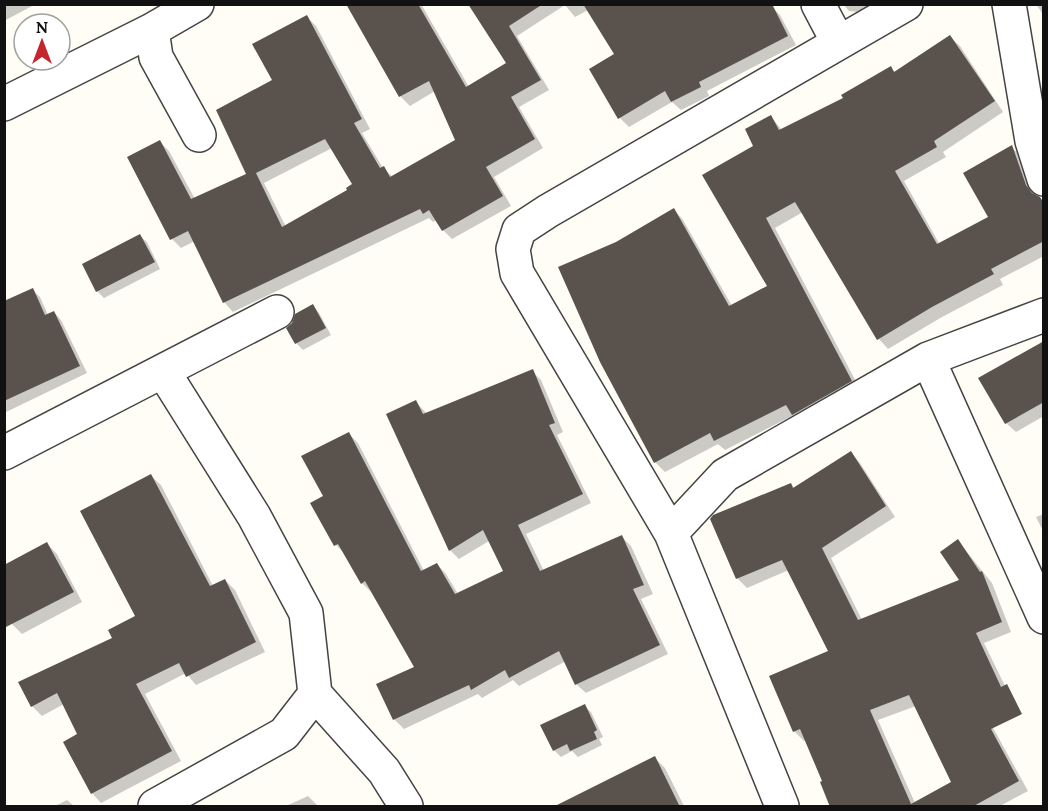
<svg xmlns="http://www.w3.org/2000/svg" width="1048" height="811" viewBox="0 0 1048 811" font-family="Lora,serif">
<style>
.shadow{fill:#0003;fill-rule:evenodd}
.building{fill:#5a524d;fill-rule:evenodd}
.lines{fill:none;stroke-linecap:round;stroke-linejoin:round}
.minor-casing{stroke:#444;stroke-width:36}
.minor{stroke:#fff;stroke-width:33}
</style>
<rect width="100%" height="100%" fill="#fffdf5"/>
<path class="shadow" d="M 4,4 L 36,4 L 4,21 Z
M 347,4 L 421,4 L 469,87 L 508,64 L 472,4 L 771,6 L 780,15 L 796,45 L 707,91 L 709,96 L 681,110 L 672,102 L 629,127 L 620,118 L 616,54 L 588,10 L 575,17 L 565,5 L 517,36 L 549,90 L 519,107 L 543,148 L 494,177 L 511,206 L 452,239 L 443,230 L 437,220 L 433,222 L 429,218 L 233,312 L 224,302 L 195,241 L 181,248 L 172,239 L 160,142 L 169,151 L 195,199 L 248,175 L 274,81 L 307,17 L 316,26 L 370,129 L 362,133 L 383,168 L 393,177 L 457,141 L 435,91 L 410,106 L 401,97 ZM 332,148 L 354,185 L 349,191 L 286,227 L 264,183 Z
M 843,4 L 877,4 L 866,13 L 849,11 Z
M 1036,4 L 1044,4 L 1044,16 Z
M 950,37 L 960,46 L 1003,112 L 943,152 L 946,157 L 904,181 L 940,245 L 990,217 L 1012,147 L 1021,157 L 1036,197 L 1044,203 L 1044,256 L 1000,279 L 1003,285 L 942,317 L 888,349 L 879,339 L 803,212 L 775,228 L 861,391 L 803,424 L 794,415 L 725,450 L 718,444 L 665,472 L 655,462 L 616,244 L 674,210 L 683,220 L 732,306 L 769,287 L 755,146 L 771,117 L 782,130 L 845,98 L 891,68 L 896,73 Z
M 140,236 L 147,242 L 160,269 L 104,298 L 97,291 Z
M 32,290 L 40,297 L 48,315 L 54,312 L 61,320 L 87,373 L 4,413 L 4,302 Z
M 313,306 L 319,313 L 331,335 L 303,350 L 296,343 L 288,328 Z
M 1044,342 L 1044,416 L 1016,432 L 1006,423 Z
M 532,371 L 541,380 L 563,432 L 557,435 L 591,503 L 526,534 L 544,571 L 622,537 L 631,546 L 653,594 L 641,599 L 668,654 L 586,693 L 576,684 L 566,661 L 519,686 L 513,680 L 482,698 L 478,694 L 404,729 L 395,720 L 378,685 L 416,668 L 371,592 L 362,583 L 345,554 L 336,545 L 312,504 L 325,497 L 349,434 L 358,443 L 424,571 L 437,564 L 446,574 L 458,594 L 505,572 L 489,541 L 459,559 L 450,550 L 416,402 L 427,414 Z
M 851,453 L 860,463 L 895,517 L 831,558 L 862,620 L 961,581 L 958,541 L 992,583 L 1011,632 L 984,643 L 1007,690 L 992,726 L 1028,791 L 1000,806 L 832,806 L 824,782 L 806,740 L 804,741 L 794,731 L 830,652 L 789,570 L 747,588 L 737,578 L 791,484 L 795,489 ZM 916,706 L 953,783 L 915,803 L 878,720 Z
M 151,476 L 161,485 L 213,586 L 225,580 L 235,590 L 265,652 L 196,685 L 186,673 L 145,694 L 181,761 L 101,803 L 92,793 L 79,735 L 64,704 L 42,716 L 32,706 L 114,639 L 137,616 Z
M 1044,514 L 1044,533 L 1036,517 Z
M 47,544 L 57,554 L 82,602 L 22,634 L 12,624 L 4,611 Z
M 584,706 L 591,712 L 603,737 L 599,739 L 602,745 L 578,757 L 572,751 L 561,757 L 554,750 Z
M 655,758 L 665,768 L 684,806 L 589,806 Z
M 308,796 L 318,806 L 286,806 Z
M 67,800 L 74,806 L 55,806 Z"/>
<path class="building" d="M 346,4 L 418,4 L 466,87 L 506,63 L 468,4 L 543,4 L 509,26 L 541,80 L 511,97 L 535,139 L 486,167 L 503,196 L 442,231 L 429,210 L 423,214 L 420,209 L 223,303 L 188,231 L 170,240 L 127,157 L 160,140 L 191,199 L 246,174 L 216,110 L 272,80 L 252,44 L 307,15 L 362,119 L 354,123 L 380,168 L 384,166 L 390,177 L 455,140 L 429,81 L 399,97 ZM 325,139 L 352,184 L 346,188 L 347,190 L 282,227 L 256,173 Z
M 583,4 L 772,4 L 788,36 L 699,82 L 701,87 L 671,102 L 665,91 L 618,119 L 589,69 L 614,54 Z
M 950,35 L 995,101 L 934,141 L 937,147 L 895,171 L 937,244 L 988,217 L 963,173 L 1012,145 L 1026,185 L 1032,193 L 1040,197 L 1044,203 L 1044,241 L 991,269 L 994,274 L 932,307 L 877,340 L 795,202 L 766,218 L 852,381 L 792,415 L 786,405 L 714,441 L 710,433 L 654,463 L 600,362 L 558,267 L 616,242 L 674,208 L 729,306 L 767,286 L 702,175 L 753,146 L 745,129 L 771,115 L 779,130 L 843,98 L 841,95 L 891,66 L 894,72 Z
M 140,234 L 155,262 L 96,292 L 82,264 Z
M 33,288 L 45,315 L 54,311 L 80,366 L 4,401 L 4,301 Z
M 313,304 L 326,328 L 295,344 L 286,328 L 292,323 L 295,314 Z
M 1044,341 L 1044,402 L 1005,424 L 978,378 Z
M 533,369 L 555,423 L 549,425 L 583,494 L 518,525 L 540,571 L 622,535 L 644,585 L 633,589 L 660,645 L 575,685 L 559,651 L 509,678 L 505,670 L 471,690 L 469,685 L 393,720 L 376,684 L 414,667 L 365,581 L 361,584 L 338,544 L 334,546 L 310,503 L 323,496 L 301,456 L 349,432 L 421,571 L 437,563 L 455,594 L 503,571 L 483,530 L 449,551 L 386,414 L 416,400 L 423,414 Z
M 851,451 L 886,506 L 822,548 L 858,620 L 959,580 L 940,552 L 958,539 L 980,572 L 982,571 L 1002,622 L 976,633 L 1001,687 L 1007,684 L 1022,714 L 991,729 L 1019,781 L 972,807 L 830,807 L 820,782 L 822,781 L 800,729 L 793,732 L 769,676 L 828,651 L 782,560 L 736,579 L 710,519 L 713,515 L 791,483 L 793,488 ZM 909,695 L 951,782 L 911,804 L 870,710 Z
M 151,474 L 210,586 L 225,579 L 256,642 L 186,677 L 179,663 L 136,684 L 172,751 L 91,794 L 63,742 L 77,734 L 57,693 L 31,707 L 18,682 L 112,638 L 108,630 L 135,616 L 80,511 Z
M 47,542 L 74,592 L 4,628 L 4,565 Z
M 585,704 L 597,730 L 594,732 L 597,739 L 570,751 L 567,744 L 553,751 L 540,725 Z
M 655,756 L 680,807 L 553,807 Z"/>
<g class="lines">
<g class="minor-casing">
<path id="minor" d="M 818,4 L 838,42
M 1009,4 L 1032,141 L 1044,179
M 152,30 L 156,57 L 199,135
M 4,104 L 152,30 L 197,4
M 928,359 L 1044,617
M 163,371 L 254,516 L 306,613 L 315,694 L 384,771 L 406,806
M 4,453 L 277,312
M 671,533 L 725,475 L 928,359 L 1044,315
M 155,806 L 284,734 L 315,694
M 782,806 L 671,533 L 517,273 L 513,249 L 519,230 L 548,211 L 906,4"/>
</g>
<use href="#minor" class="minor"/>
</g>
<rect width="1048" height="811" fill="none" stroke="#111111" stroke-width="12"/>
<g transform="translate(42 42)"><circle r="28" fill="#ffffff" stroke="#a0a0a0" stroke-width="1.5"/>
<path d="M0-4.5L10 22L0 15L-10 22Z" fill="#c4262e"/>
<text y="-9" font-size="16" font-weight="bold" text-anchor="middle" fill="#111111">N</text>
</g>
</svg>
